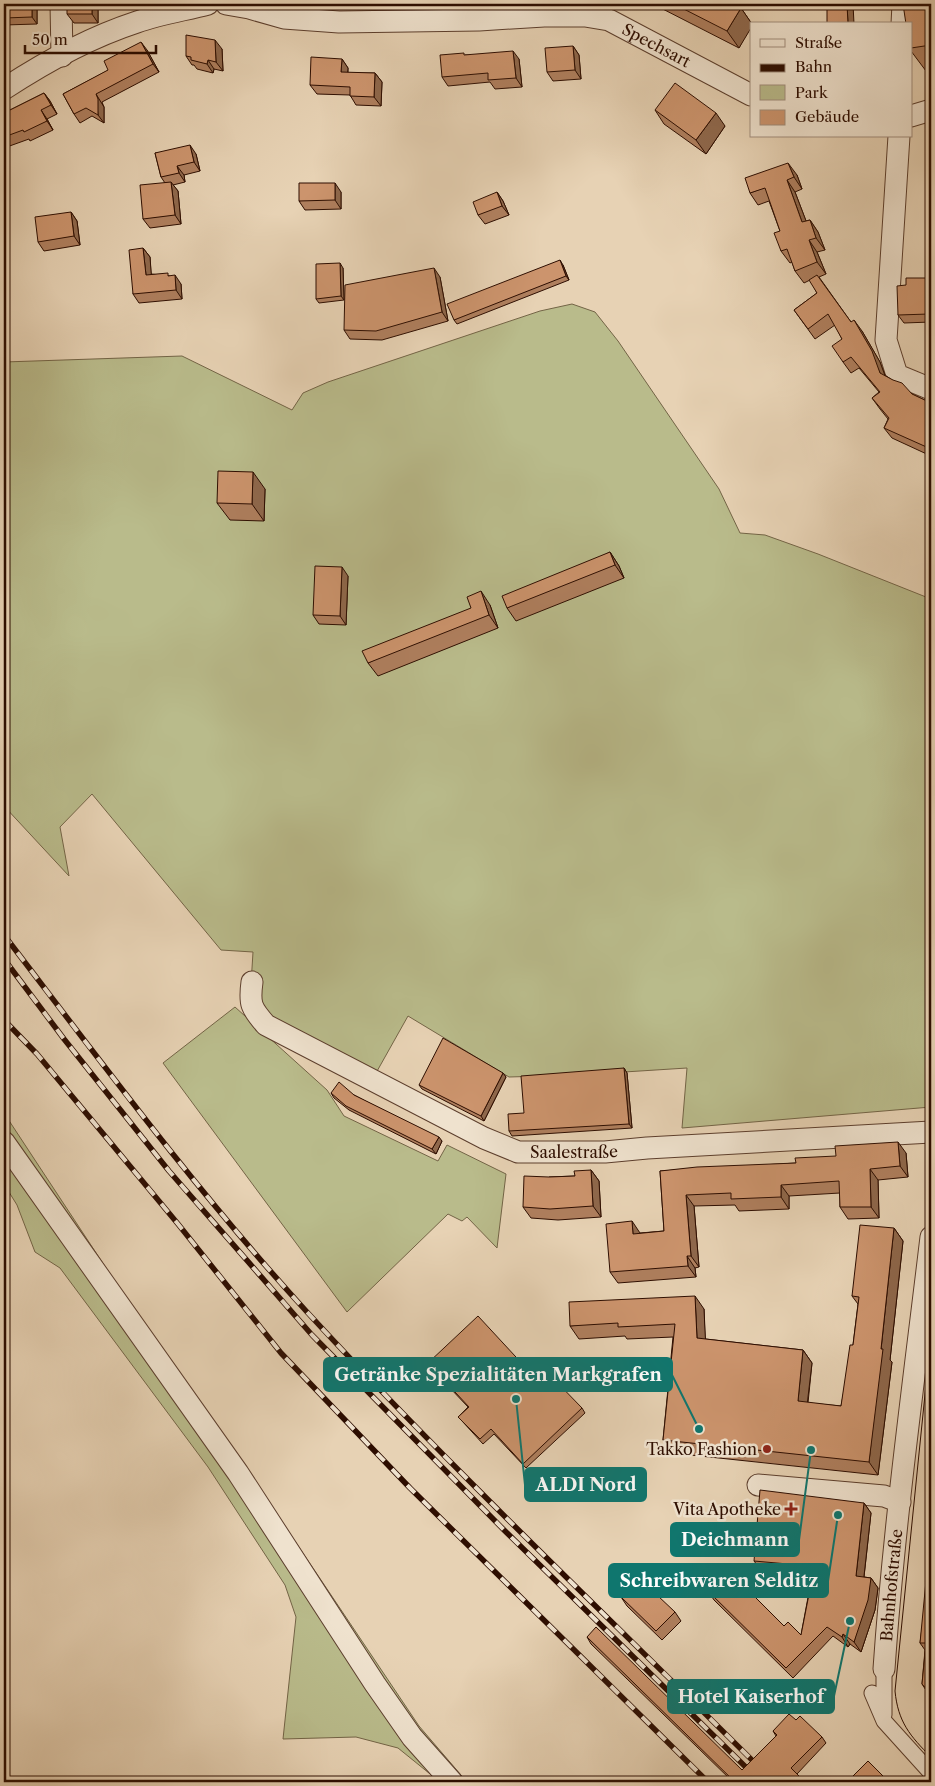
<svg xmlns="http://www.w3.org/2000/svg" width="935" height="1786" viewBox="0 0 935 1786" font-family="'Libre Caslon Text',serif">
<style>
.green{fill:#b9bb8b;stroke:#736446}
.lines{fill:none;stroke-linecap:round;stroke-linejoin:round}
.pedestrian-casing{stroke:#5c3e2d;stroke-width:17}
.minor-casing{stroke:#5c3e2d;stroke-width:23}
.pedestrian{stroke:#efe2ce;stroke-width:15}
.minor{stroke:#efe2ce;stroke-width:21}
.tram{stroke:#2d0d00;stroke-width:1}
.rail-casing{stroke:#2d0d00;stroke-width:5.5}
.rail{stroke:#efe2ce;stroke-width:4;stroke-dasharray:11;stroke-linecap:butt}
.wall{fill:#af7f5e;stroke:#2d0d00}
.shaded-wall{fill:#8f684c;stroke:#2d0d00}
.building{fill:#cc946d;stroke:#2d0d00}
.poi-dot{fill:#8f2418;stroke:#efe2ce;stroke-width:2}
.labels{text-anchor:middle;stroke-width:5;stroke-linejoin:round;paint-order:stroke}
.street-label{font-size:16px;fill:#2d0d00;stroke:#efe2ce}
.poi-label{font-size:16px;fill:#2d0d00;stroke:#efe2ce;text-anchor:end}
.leader{fill:none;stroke:#0f766e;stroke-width:2}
.callout-dot{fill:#0f766e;stroke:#efe2ce;stroke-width:2}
.callout{fill:#0f766e;stroke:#0f766e;stroke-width:2}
.callout-label{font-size:18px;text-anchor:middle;font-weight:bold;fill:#fff}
</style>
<rect width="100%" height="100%" fill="#e7d2b4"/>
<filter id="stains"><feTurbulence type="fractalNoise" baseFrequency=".004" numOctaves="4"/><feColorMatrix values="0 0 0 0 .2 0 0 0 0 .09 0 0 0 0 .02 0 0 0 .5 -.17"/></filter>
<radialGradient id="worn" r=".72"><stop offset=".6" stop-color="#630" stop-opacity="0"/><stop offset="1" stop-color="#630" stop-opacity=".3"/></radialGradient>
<path class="green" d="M 572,304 L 595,312 L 618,341 L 719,489 L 740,533 L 765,535 L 818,554 L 931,599 L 931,1107 L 682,1128 L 687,1068 L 577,1075 L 509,1077 L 408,1016 L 376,1073 L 271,1023 L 250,1000 L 253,952 L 221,950 L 92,794 L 60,827 L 69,876 L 4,806 L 4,362 L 182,356 L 292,410 L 303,393 L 328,382 L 540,311 Z
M 235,1007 L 327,1090 L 344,1116 L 438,1161 L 447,1145 L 506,1174 L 497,1248 L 467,1217 L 462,1221 L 448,1214 L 347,1312 L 163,1063 Z
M 4,1113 L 133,1309 L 280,1519 L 419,1726 L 467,1782 L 440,1782 L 398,1748 L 356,1737 L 283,1739 L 296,1617 L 285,1585 L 208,1467 L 60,1268 L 35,1252 L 17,1205 L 4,1184 Z"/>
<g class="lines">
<g class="pedestrian-casing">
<path id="pedestrian" d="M 872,1693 L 884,1721 L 931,1773
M 884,1715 L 884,1669"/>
</g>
<g class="minor-casing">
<g id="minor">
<path d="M 61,4 L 62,56"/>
<path id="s1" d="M 226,4 L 249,8 L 284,18 L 339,22 L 479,20 L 544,16 L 585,16 L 609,20 L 751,95"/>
<path d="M 902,24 L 903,4"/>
<path d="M 4,89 C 45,62 91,37 137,22 C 160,14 185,10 208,4"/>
<path d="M 911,116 L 931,110"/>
<path d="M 899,136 L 886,340 L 897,375 L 931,389"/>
<path id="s2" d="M 252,982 C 249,1004 251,1008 266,1025 L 484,1138 L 518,1152 L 605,1152 L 647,1148 L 931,1132"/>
<path d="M 4,1142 L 238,1473 L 375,1684 L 412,1737 L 452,1782"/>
<path d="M 758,1485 L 884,1496 L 900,1502"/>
<path id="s3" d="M 884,1669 C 894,1524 914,1380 931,1237"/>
</g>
</g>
<use href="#pedestrian" class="pedestrian"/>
<use href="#minor" class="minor"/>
<path class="tram" d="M 931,1335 L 895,1691 C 898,1722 910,1736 931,1757"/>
<g class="rail-casing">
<path id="rail" d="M 4,935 C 102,1063 198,1193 307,1312 C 457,1475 618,1626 774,1782
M 4,959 L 64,1039 L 169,1171 L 312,1335 L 504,1530 L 761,1782
M 4,1020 L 37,1054 L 178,1224 L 281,1353 L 410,1488 L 708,1782"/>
</g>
<use href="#rail" class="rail"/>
</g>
<path class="wall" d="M 4,4 L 37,4 L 37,24 L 4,25 Z
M 98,4 L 98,23 L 74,23 L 67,14 Z
M 653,4 L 734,4 L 741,8 L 752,24 L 751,24 L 739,48 Z
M 931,4 L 931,71 L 926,71 L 911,51 L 911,24 Z
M 573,46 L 579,55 L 581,79 L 553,81 L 547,72 Z
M 222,49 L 223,71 L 214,69 L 213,73 L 197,69 L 194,65 L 192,65 L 186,56 Z
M 147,50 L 159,72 L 102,102 L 104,107 L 104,123 L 92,116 L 80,123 L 74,114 L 63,94 Z
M 465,55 L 519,59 L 522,87 L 495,89 L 490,82 L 448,86 L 442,77 Z
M 342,59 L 348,68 L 348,73 L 375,73 L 382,82 L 381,106 L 356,105 L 350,95 L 317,94 L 310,85 Z
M 44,93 L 50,101 L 57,114 L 47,119 L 53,130 L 30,141 L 29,139 L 4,148 L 4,113 Z
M 655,110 L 725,126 L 706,154 L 664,124 Z
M 155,153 L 196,154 L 200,171 L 184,175 L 185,182 L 173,185 L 178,191 L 181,224 L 150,228 L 143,219 L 165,183 L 161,177 Z
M 797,175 L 802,189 L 795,192 L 806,221 L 810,220 L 818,232 L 825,250 L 817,252 L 826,274 L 819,277 L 851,322 L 862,331 L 880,362 L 885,375 L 912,394 L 931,403 L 931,456 L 892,438 L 884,428 L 888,419 L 880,409 L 872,398 L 879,392 L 859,368 L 851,373 L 843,362 L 842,339 L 835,325 L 815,339 L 794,310 L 817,293 L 810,280 L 804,283 L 795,271 L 792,262 L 790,263 L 781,251 L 780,231 L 769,201 L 758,205 L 750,193 Z
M 341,192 L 341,209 L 305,210 L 299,201 Z
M 497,192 L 503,201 L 509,215 L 485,224 L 478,215 Z
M 71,212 L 77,221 L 80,245 L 44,251 L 38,242 Z
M 143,248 L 150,257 L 151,274 L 170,276 L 181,284 L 182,299 L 139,303 L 133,294 Z
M 563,265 L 569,280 L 457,324 L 454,320 Z
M 343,268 L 344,300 L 319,303 L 316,299 Z
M 440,277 L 448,321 L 382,340 L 350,339 L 344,330 Z
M 931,282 L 931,322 L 904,323 L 898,315 L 906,285 Z
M 265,489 L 264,521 L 230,520 L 217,503 Z
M 610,552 L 619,566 L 624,578 L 516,621 L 507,608 Z
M 348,576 L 346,625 L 319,624 L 313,615 Z
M 490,605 L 498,628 L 378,676 L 368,663 Z
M 624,1068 L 627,1073 L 632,1128 L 512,1136 L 509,1131 L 524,1113 Z
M 503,1073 L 506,1077 L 484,1121 L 422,1089 L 419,1085 Z
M 331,1093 L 354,1095 L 442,1141 L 436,1154 L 349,1110 L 334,1098 Z
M 906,1153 L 908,1177 L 878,1180 L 879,1218 L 848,1219 L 840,1207 L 840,1193 L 789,1196 L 789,1209 L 739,1211 L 735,1205 L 694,1206 L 699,1267 L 695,1268 L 696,1277 L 618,1283 L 610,1272 L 640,1233 L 664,1231 L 660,1171 L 796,1163 Z
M 591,1170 L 599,1181 L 601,1217 L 558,1220 L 531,1218 L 523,1207 L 549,1177 L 575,1176 Z
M 894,1228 L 903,1241 L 890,1360 L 892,1362 L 878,1475 L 672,1453 L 663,1440 L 673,1337 L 627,1339 L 625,1336 L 579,1339 L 570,1326 L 704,1309 L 705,1339 L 803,1350 L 812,1363 L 808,1403 L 841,1406 L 853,1345 L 858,1304 L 852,1296 Z
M 428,1363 L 540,1383 L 582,1408 L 585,1413 L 526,1468 L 494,1434 L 483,1444 L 462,1421 L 458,1417 L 468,1407 L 431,1368 Z
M 864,1503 L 871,1513 L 864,1577 L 871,1578 L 878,1588 L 875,1610 L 861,1652 L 850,1644 L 848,1647 L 833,1636 L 793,1678 L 714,1600 L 708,1591 L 801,1635 L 809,1592 L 793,1590 L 786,1580 L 787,1573 L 761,1570 L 754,1561 Z
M 931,1560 L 931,1698 L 922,1684 L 925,1650 L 920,1643 Z
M 621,1597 L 675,1612 L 681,1621 L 662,1640 L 627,1606 Z
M 587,1637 L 742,1770 L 776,1736 L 773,1731 L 796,1720 L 822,1737 L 826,1743 L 797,1774 L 805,1782 L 733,1782 L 591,1644 Z"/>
<path class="shaded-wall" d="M 32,4 L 37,4 L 37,24 L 32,17 Z
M 92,4 L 98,4 L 98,23 L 92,14 Z
M 847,4 L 853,4 L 854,24 L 848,24 Z
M 741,8 L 752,24 L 751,24 L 751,28 L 739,48 L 727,31 Z
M 215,40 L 222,49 L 223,71 L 216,62 Z
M 141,42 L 147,50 L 159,72 L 153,64 Z
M 573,46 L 579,55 L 581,79 L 575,70 Z
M 513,51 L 519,59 L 522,87 L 516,78 Z
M 342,59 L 348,68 L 347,81 L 341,72 Z
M 208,60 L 214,69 L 213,73 L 207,64 Z
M 375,73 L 382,82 L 381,106 L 374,97 Z
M 44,93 L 50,101 L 57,114 L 51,105 Z
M 96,94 L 104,107 L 104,123 L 98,115 Z
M 41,110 L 47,119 L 53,130 L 47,121 Z
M 716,113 L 725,126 L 706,154 L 696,140 Z
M 190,145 L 196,154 L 200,171 L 194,162 Z
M 788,163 L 797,175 L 802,189 L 794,177 Z
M 177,166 L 184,175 L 185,182 L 179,173 Z
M 787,180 L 795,192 L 811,234 L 802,222 Z
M 171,182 L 178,191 L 181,224 L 175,215 Z
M 335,183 L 341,192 L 341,209 L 335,200 Z
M 497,192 L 503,201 L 509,215 L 502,206 Z
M 71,212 L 77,221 L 80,245 L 74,236 Z
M 810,220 L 818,232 L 825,250 L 816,238 Z
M 809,240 L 817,252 L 826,274 L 817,262 Z
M 143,248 L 150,257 L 152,284 L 146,275 Z
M 560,260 L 563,265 L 569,280 L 566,276 Z
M 340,263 L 343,268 L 344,300 L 341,296 Z
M 434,268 L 440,277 L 448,321 L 442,312 Z
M 175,275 L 181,284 L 182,299 L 176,290 Z
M 928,278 L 931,282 L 931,317 L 929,314 Z
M 854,320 L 862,331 L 880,362 L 888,384 L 880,373 Z
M 253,472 L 265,489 L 264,521 L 252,504 Z
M 610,552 L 619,566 L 624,578 L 615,565 Z
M 342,567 L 348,576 L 346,625 L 340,616 Z
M 481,591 L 490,605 L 498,628 L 489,615 Z
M 624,1068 L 627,1073 L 632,1128 L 629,1124 Z
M 503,1073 L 506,1077 L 484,1121 L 481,1116 Z
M 439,1137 L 442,1141 L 436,1154 L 432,1149 Z
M 898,1142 L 906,1153 L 908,1177 L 900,1166 Z
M 870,1169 L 878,1180 L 879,1218 L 871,1207 Z
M 591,1170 L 599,1181 L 601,1217 L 593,1206 Z
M 781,1185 L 789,1196 L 789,1209 L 781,1197 Z
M 686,1195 L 694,1206 L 699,1267 L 691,1256 Z
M 632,1221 L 640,1233 L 641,1245 L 633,1234 Z
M 894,1228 L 903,1241 L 890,1360 L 892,1362 L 878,1475 L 869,1462 Z
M 687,1256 L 695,1268 L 696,1277 L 688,1266 Z
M 695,1296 L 704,1309 L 706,1351 L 697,1338 Z
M 803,1350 L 812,1363 L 806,1414 L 798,1401 Z
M 864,1503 L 871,1513 L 863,1585 L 856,1576 Z
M 871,1578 L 878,1588 L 875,1610 L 861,1652 L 854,1642 Z
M 843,1634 L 850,1644 L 848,1647 L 842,1637 Z"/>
<path class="building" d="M 4,4 L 32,4 L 32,17 L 4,18 Z
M 67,4 L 92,4 L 92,14 L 67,14 Z
M 674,4 L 734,4 L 741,8 L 727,31 Z
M 827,4 L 847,4 L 848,24 L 827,24 Z
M 903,4 L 931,4 L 931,45 L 911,48 L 911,24 L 906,24 Z
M 186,35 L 215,40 L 216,62 L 208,60 L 207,64 L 191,60 L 191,57 L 186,56 Z
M 141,42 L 153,64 L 96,94 L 98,99 L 98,115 L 86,108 L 74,114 L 63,94 L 108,70 L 104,61 Z
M 573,46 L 575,70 L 547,72 L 545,48 Z
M 513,51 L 516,78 L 488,80 L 488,73 L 442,77 L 440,55 L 464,53 L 464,55 Z
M 311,57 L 342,59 L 341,72 L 375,73 L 374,97 L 350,96 L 350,87 L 310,85 Z
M 675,83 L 716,113 L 696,140 L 655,110 Z
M 44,93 L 51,105 L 41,110 L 47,121 L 24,132 L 23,130 L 4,137 L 4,113 Z
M 190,145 L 194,162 L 177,166 L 179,173 L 161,177 L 155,153 Z
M 788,163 L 794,177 L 787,180 L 802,222 L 810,220 L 816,238 L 809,240 L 817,262 L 795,271 L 787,249 L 781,251 L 774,233 L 780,231 L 765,188 L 750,193 L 745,178 Z
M 171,182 L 175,215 L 143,219 L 140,185 Z
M 299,183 L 335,183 L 335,200 L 299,201 Z
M 497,192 L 502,206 L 478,215 L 473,202 Z
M 71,212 L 74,236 L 38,242 L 35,217 Z
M 143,248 L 146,275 L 168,273 L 168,276 L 175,275 L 176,290 L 133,294 L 129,250 Z
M 560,260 L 566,276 L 454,320 L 447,304 Z
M 340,263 L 341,296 L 316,299 L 316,264 Z
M 434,268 L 442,312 L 376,331 L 344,330 L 345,285 Z
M 817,275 L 851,322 L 854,320 L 872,351 L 880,373 L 893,380 L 902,383 L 912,394 L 931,403 L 931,449 L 884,428 L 889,418 L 872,398 L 880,392 L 851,357 L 843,362 L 832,346 L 842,339 L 828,314 L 808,329 L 794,310 L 817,293 L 809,280 Z
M 906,278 L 928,278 L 929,314 L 898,315 L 897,286 L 906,285 Z
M 218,471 L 253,472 L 252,504 L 217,503 Z
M 610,552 L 615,565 L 507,608 L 502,596 Z
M 315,566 L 342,567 L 340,616 L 313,615 Z
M 481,591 L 489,615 L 368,663 L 362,651 L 471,608 L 467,597 Z
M 443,1038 L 503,1073 L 481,1116 L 419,1085 Z
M 624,1068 L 629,1124 L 509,1131 L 508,1114 L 524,1113 L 521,1076 Z
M 339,1082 L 354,1095 L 439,1137 L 432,1149 L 346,1106 L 331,1093 Z
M 898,1142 L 900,1166 L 870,1169 L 871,1207 L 840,1207 L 839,1181 L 781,1185 L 781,1197 L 731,1199 L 731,1193 L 686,1195 L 691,1256 L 687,1256 L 688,1266 L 610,1272 L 606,1224 L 632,1221 L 633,1234 L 664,1231 L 660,1171 L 697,1167 L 796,1163 L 795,1158 L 836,1156 L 835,1146 Z
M 591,1170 L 593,1206 L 550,1209 L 523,1207 L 524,1176 L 549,1177 L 575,1176 L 574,1171 Z
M 860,1225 L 894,1228 L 881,1349 L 883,1349 L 869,1462 L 663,1440 L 675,1324 L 618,1327 L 618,1323 L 570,1326 L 569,1302 L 695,1296 L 697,1338 L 803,1350 L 798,1401 L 841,1406 L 850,1345 L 853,1345 L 859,1297 L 852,1296 Z
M 478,1316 L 540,1383 L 549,1374 L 582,1408 L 523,1464 L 491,1429 L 480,1439 L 458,1417 L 469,1407 L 428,1363 Z
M 760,1490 L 864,1503 L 856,1576 L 871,1578 L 868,1600 L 854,1642 L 843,1634 L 842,1637 L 827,1627 L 786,1668 L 708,1591 L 728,1570 L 784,1626 L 788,1622 L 801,1635 L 811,1584 L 786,1580 L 788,1564 L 754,1561 Z
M 928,1560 L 931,1560 L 931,1694 L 922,1684 L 926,1643 L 920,1643 Z
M 639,1578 L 675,1612 L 656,1631 L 621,1597 Z
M 596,1627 L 742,1770 L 777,1735 L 773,1731 L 789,1714 L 796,1720 L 800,1716 L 822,1737 L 791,1768 L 805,1782 L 735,1782 L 587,1637 Z
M 868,1761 L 889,1782 L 847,1782 Z"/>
<g class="poi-dot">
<circle cx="767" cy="1449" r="5"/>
<path d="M788.5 1501.5h5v5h5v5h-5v5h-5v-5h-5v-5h5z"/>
</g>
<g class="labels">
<g class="street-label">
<text dy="6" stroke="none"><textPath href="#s1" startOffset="439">Spechsart</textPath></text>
<text dy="6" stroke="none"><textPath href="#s2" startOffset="386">Saalestraße</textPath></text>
<text dy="6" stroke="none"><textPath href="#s3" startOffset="84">Bahnhofstraße</textPath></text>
</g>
<g class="poi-label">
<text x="757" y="1455">Takko Fashion</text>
<text x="781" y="1515">Vita Apotheke</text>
</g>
</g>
<path class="leader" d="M699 1429L672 1375M516 1399L525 1485M811 1450L799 1540M838 1515L828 1581M850 1621L834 1696"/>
<g class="callout-dot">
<circle cx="699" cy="1429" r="5"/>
<circle cx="516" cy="1399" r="5"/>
<circle cx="811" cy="1450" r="5"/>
<circle cx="838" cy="1515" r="5"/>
<circle cx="850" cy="1621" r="5"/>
</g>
<g class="callout">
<rect x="324" y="1358" width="348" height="33" rx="5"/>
<rect x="525" y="1468" width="121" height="33" rx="5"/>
<rect x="671" y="1523" width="128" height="33" rx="5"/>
<rect x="609" y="1564" width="219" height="33" rx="5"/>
<rect x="668" y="1680" width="166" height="33" rx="5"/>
</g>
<g class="callout-label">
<text x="498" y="1381">Getränke Spezialitäten Markgrafen</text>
<text x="586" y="1491">ALDI Nord</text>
<text x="735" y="1546">Deichmann</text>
<text x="719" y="1587">Schreibwaren Selditz</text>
<text x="751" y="1703">Hotel Kaiserhof</text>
</g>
<rect width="935" height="1786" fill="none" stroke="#e7d2b4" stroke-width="20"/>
<rect x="5" y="5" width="925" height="1776" fill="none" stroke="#2d0d00" stroke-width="2.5"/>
<rect x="10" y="10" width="915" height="1766" fill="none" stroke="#2d0d00"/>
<rect x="750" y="22" width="162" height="115" fill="#efe2ce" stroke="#a18d7c"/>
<rect x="760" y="39" width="25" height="8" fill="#efe2ce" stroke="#a18d7c"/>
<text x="795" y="48" font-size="15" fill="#2d0d00">Straße</text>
<rect x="760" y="64" width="25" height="8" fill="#2d0d00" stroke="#a18d7c"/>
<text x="795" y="72" font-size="15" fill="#2d0d00">Bahn</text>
<rect x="760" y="85" width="25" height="15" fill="#b9bb8b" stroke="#a18d7c"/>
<text x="795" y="98" font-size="15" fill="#2d0d00">Park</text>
<rect x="760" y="110" width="25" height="15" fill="#cc946d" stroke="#a18d7c"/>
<text x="795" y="122" font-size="15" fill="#2d0d00">Gebäude</text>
<path d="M25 45v8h131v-8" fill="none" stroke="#2d0d00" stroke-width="2.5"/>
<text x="32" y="45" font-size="15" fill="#2d0d00" stroke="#efe2ce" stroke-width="4" paint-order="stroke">50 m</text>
<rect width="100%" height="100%" filter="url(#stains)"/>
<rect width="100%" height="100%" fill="url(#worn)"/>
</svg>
